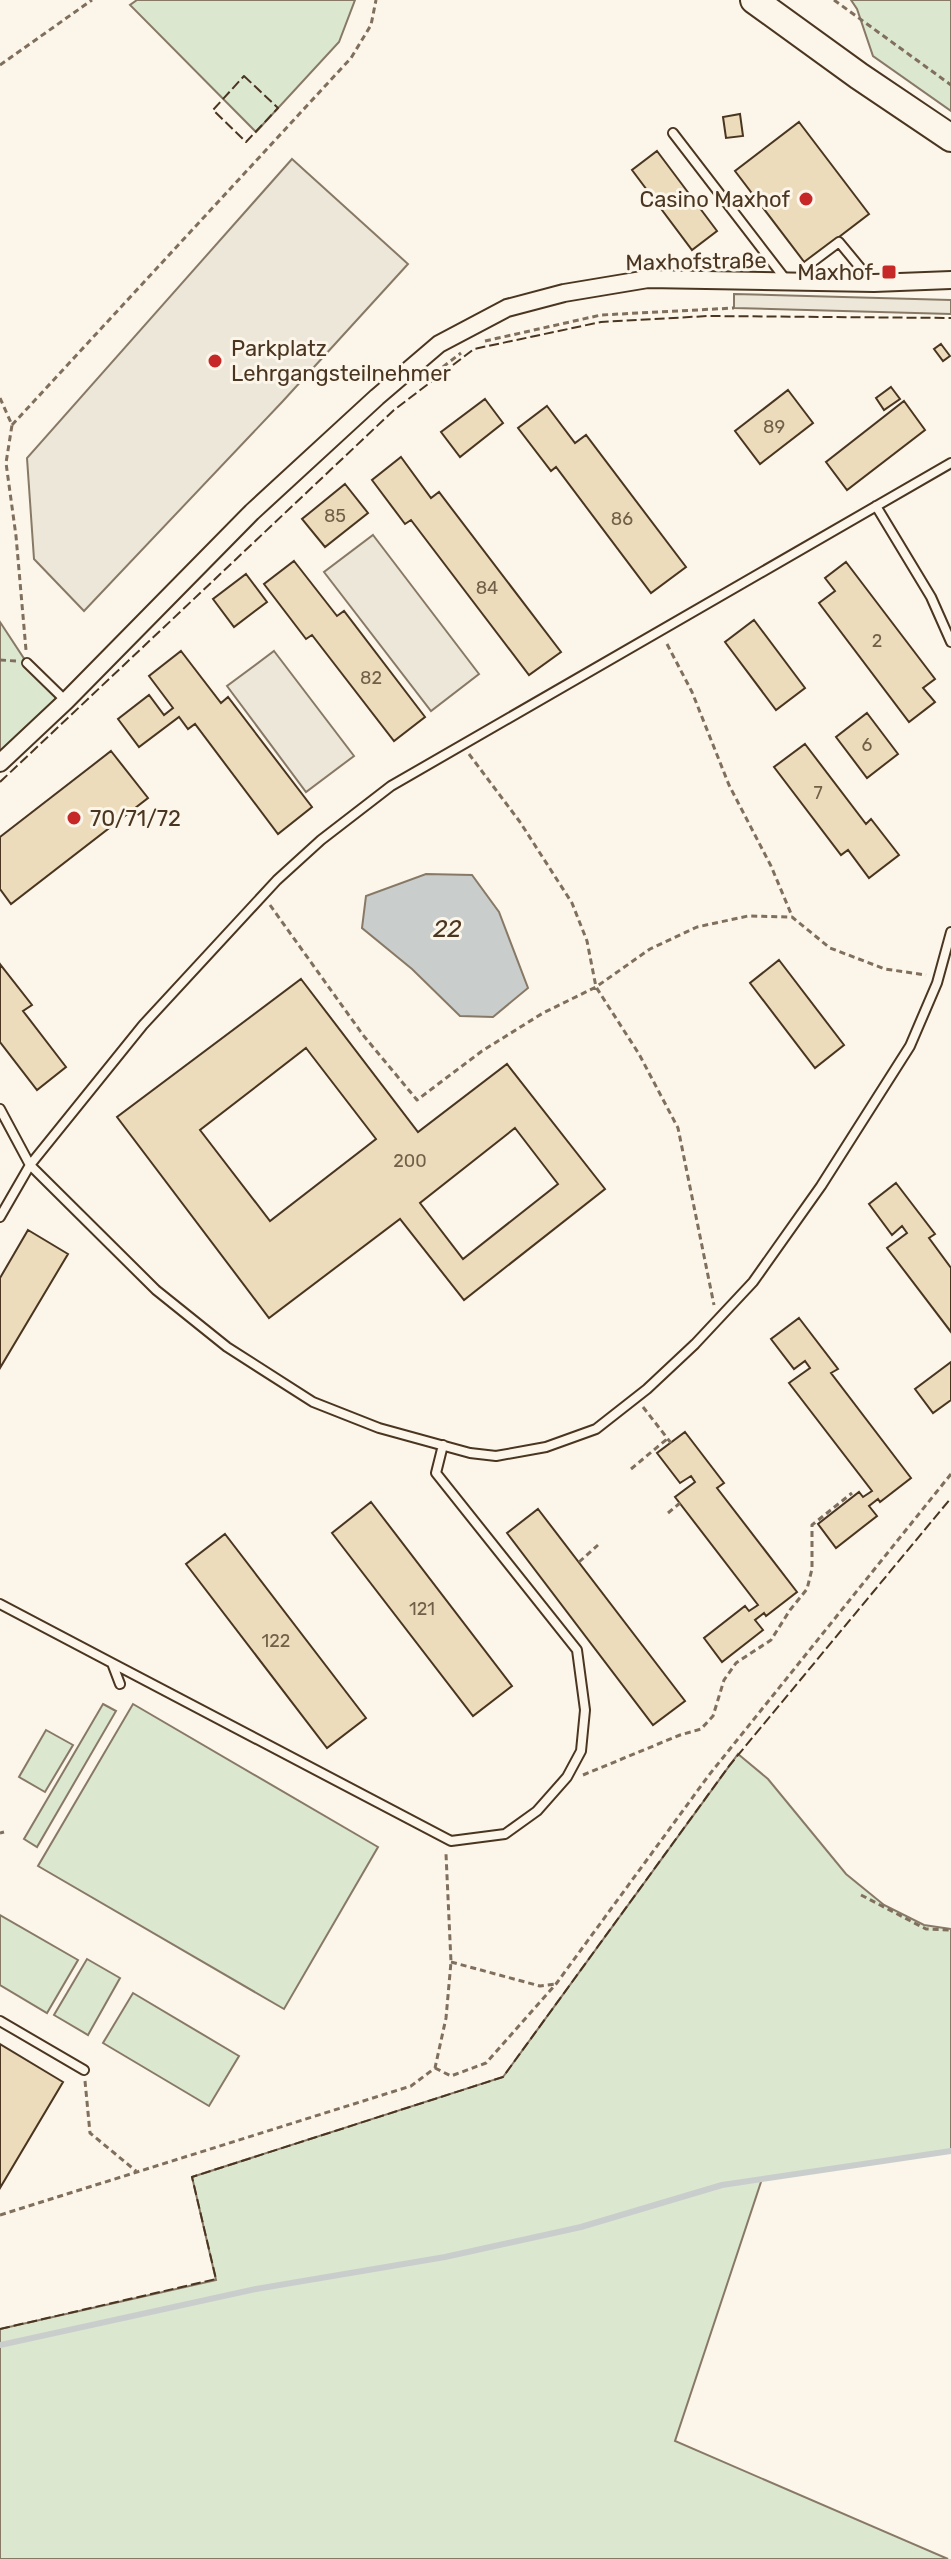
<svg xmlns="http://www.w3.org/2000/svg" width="951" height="2559" viewBox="0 0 951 2559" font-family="Rubik,sans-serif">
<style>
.green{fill:#dce7d0;stroke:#887966;stroke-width:2}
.parking{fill:#ede7d9;stroke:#887966;stroke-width:2}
.water{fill:#c9cecd;stroke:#887966;stroke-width:2}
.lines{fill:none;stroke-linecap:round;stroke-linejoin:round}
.stream{stroke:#c9cecd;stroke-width:6}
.building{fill:#ecdcbc;stroke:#4a3520;stroke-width:2;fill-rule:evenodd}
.service-casing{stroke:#4a3520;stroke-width:12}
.minor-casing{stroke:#4a3520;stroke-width:20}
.primary-casing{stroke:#4a3520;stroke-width:30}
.path{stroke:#7f6f5c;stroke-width:3;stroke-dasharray:6 4;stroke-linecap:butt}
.service{stroke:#fbf6e9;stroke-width:8}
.minor{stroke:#fbf6e9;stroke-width:16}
.primary{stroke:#fbf6e9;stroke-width:26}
.fence{stroke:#4a3520;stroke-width:2;stroke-dasharray:10 4;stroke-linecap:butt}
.poi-dot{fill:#c62828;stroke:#fbf6e9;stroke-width:3}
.labels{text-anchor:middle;stroke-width:6;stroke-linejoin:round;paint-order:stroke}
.number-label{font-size:18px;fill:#725f47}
.poi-label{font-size:22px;fill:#4a3520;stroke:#fbf6e9;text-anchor:end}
.street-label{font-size:22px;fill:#4a3520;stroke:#fbf6e9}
.water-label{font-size:24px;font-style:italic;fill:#4a3520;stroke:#fbf6e9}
</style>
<rect width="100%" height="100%" fill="#fbf6e9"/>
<path class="green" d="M 137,0 L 355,0 L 339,42 L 256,132 L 130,5 Z
M 851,0 L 951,0 L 951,111 L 873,56 L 857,9 Z
M 0,622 L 27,663 L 66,701 L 0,763 Z
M 103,1704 L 116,1711 L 37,1847 L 24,1839 Z
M 133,1704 L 378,1847 L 284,2009 L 38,1866 Z
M 46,1730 L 73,1745 L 45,1792 L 19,1777 Z
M 738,1754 L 768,1779 L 846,1874 L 884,1905 L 924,1925 L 951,1929 L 951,2151 L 762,2179 L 675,2441 L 948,2559 L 0,2559 L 0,2329 L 216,2280 L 192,2177 L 503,2077 Z
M 0,1915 L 78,1960 L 47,2013 L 0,1985 Z
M 87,1959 L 120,1978 L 88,2035 L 54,2015 Z
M 133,1993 L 239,2056 L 209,2106 L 103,2043 Z"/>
<path class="parking" d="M 292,159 L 408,264 L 283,401 L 84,611 L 34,559 L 27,458 Z
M 734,294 L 951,300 L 951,314 L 734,308 Z
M 373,535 L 479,674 L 431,711 L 324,572 Z
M 274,651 L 354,756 L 306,792 L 227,686 Z"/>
<path class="water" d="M 426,874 L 472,875 L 499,912 L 528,988 L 493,1017 L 460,1016 L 412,969 L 362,928 L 366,896 Z"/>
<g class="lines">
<path class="stream" d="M 0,2345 L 256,2289 L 445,2257 L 581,2227 L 722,2185 L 951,2151"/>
</g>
<path class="building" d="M 740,114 L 743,136 L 726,138 L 723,117 Z
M 799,122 L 869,214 L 805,263 L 735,171 Z
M 657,151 L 717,231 L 692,250 L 632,170 Z
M 941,344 L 950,356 L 943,361 L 934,349 Z
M 891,387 L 900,399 L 884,410 L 876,398 Z
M 788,390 L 813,423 L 760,464 L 735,431 Z
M 485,399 L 503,423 L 460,457 L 441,432 Z
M 904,401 L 925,430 L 847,490 L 826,462 Z
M 547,406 L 575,443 L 586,435 L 686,567 L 651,593 L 556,467 L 551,471 L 518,428 Z
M 401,457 L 431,498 L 439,492 L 561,652 L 529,675 L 411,520 L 405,524 L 372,480 Z
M 345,484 L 368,513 L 325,547 L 302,519 Z
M 294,561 L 337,616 L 344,611 L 425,717 L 394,741 L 312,635 L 306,639 L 264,584 Z
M 846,562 L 935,679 L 923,688 L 935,702 L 909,722 L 819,603 L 835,591 L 825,578 Z
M 246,574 L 267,602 L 234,627 L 213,599 Z
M 754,620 L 805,688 L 776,710 L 725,642 Z
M 181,651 L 221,703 L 228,697 L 312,807 L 278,834 L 195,724 L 188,729 L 179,717 L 139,747 L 118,719 L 149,695 L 164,715 L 173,708 L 149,676 Z
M 867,713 L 898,754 L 867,778 L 836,737 Z
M 805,744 L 866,824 L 871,819 L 899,855 L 869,878 L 848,850 L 841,855 L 774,767 Z
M 111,751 L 148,798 L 11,904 L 0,889 L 0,837 Z
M 779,960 L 844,1045 L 815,1068 L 750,983 Z
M 0,964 L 32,1005 L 23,1011 L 66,1067 L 37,1090 L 0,1042 Z
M 301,979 L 418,1132 L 507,1064 L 605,1189 L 464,1300 L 400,1219 L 269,1318 L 117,1117 ZM 306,1048 L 376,1139 L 270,1221 L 200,1130 ZM 515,1128 L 558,1184 L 463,1259 L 420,1203 Z
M 896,1183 L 935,1234 L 929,1238 L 951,1268 L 951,1332 L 887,1248 L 907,1233 L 902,1226 L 892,1235 L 869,1204 Z
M 28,1230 L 68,1254 L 0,1368 L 0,1278 Z
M 799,1318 L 838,1369 L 831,1373 L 911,1478 L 880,1502 L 878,1499 L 869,1506 L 877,1516 L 836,1548 L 818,1524 L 859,1492 L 863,1497 L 872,1491 L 789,1383 L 810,1368 L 805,1361 L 794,1369 L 771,1339 Z
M 951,1362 L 951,1400 L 933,1413 L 915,1389 Z
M 685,1432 L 724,1483 L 717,1488 L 797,1592 L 766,1616 L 764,1613 L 755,1620 L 763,1630 L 722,1662 L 704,1638 L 745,1606 L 749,1611 L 758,1605 L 675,1497 L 695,1482 L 691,1476 L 680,1483 L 657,1453 Z
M 371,1502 L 512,1686 L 473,1716 L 332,1533 Z
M 538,1509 L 685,1701 L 653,1725 L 507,1533 Z
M 225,1534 L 366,1718 L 327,1748 L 186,1564 Z
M 0,2044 L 63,2082 L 0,2188 Z"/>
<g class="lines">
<g class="service-casing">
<path id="service" d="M 673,133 L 786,280
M 807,281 L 807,266 L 839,242 L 872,282
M 876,506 L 931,597 L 951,642
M 27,663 L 66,701
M 0,1109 L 30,1165 L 156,1290 L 227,1347 L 313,1402 L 379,1428 L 470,1453 L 496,1456 L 546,1447 L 596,1429 L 647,1389 L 695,1344 L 753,1282 L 821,1186 L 910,1046 L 937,983 L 951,932
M 0,1217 L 30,1165 L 143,1025 L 277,880 L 321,840 L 391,786 L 951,463
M 0,1604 L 112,1663 L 120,1684
M 112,1663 L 451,1841 L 505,1834 L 537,1811 L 567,1777 L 581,1751 L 585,1710 L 577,1650 L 436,1473 L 443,1445
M 0,2021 L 84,2070"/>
</g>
<g class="minor-casing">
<path id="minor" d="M 0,763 L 66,701 L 252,512 L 377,397 L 439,344 L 507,308 L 564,293 L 648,279 L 874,283 L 951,280"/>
</g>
<g class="primary-casing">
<path id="primary" d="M 754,0 L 859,76 L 951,138"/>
</g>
<path class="path" d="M 834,0 L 951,85
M 0,65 L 92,0
M 485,341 L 601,315 L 734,308
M 435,373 L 461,353
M 0,398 L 12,425 L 6,463 L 16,536 L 26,650
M 12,425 L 351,58 L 371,25 L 376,0
M 667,644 L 692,692 L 729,785 L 771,866 L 792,916
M 0,660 L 16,661
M 469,754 L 520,822 L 572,903 L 587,941 L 596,987 L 639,1054 L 678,1128 L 714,1305
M 270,905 L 363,1035 L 417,1100 L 482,1051 L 543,1013 L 596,987 L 650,949 L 697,927 L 748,916 L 792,917 L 830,948 L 885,969 L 926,975
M 643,1407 L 671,1443
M 631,1469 L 667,1439
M 668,1513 L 680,1503
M 579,1562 L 598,1545
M 583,1775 L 680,1735 L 701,1729 L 713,1716 L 724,1680 L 736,1663 L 771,1640 L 790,1610 L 807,1589 L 812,1569 L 812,1525 L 852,1493
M 0,1833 L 4,1832
M 861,1895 L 926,1929 L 951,1930
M 451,1962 L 540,1986 L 556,1984
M 435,2068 L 451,2076 L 486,2063 L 556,1984 L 709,1775 L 951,1474
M 85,2081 L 90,2133 L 136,2171
M 0,2215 L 411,2086 L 435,2068 L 446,2018 L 451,1962 L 446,1854"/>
<use href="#service" class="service"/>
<use href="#minor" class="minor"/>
<use href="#primary" class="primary"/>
<path class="fence" d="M 244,76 L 278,108 L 246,142 L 213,110 Z
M 0,782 L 394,410 L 474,349 L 601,322 L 708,316 L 951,318
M 0,2329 L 216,2279 L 192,2177 L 503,2077 L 729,1766 L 951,1498"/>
</g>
<g class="poi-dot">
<circle cx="806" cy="199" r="8"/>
<rect x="881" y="264" width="16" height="16" rx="4"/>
<circle cx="215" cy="361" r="8"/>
<circle cx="74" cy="818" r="8"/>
</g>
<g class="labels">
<g class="number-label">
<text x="774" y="433">89</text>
<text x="335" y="522">85</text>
<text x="622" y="525">86</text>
<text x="487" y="594">84</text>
<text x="877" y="647">2</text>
<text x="371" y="684">82</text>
<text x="867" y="751">6</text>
<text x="818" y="799">7</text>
<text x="410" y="1167">200</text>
<text x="422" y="1615">121</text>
<text x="276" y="1647">122</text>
</g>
<g class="poi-label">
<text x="790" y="207">Casino Maxhof</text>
<text x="873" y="280">Maxhof</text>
<text x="231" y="356" text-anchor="start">Parkplatz<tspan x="231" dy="25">Lehrgangsteilnehmer</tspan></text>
<text x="90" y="826" text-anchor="start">70/71/72</text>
</g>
<g class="street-label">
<text transform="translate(696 261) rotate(-1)" y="8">Maxhofstraße</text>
</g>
<g class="water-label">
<text x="447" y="937">22</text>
</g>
</g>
</svg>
